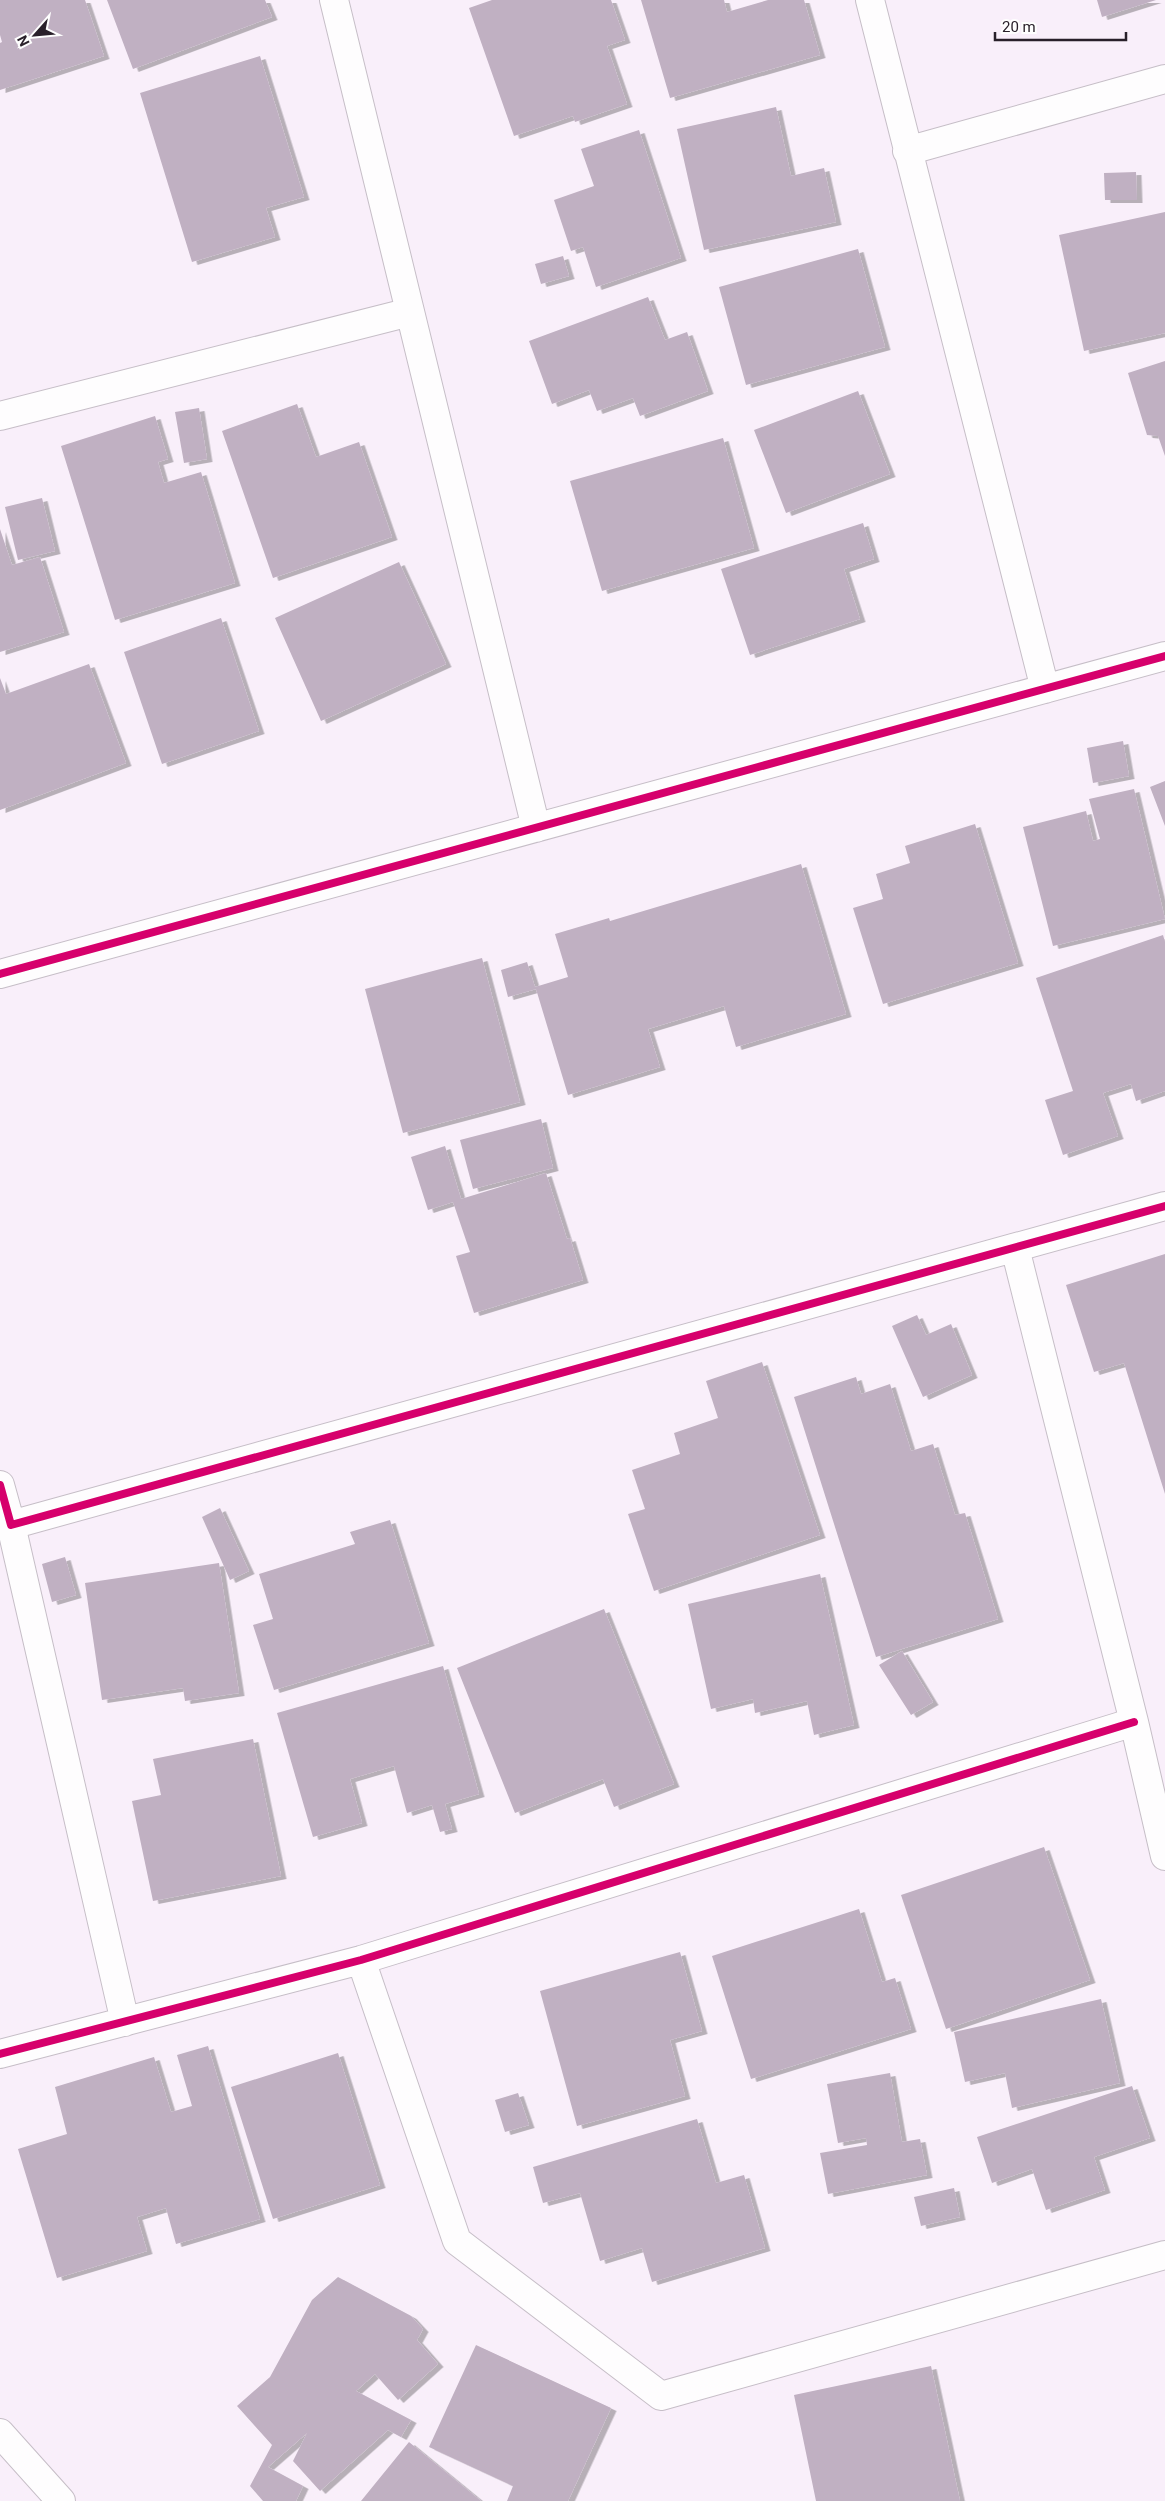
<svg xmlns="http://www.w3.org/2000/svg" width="1165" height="2501" viewBox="0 0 1165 2501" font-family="Roboto,sans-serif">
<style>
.building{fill:#c0b0c2;filter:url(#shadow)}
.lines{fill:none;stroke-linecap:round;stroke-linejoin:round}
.minor-casing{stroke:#c6bec7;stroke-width:30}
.minor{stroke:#fefdfe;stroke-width:28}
.cycleway-casing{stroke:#fefefe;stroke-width:11}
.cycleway{stroke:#d6006c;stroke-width:8}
</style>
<defs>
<filter id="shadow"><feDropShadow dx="5.5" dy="3" stdDeviation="0" flood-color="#0004"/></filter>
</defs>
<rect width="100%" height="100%" fill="#f9effa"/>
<path class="building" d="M 0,0 L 85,0 L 104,56 L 0,90 L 0,43 L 2,42 L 0,35 Z
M 107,0 L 265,0 L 272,17 L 133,69 Z
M 492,0 L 611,0 L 625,40 L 607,46 L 627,104 L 575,122 L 573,116 L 514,136 L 469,8 Z
M 641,0 L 724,0 L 727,12 L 768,0 L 804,0 L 820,55 L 670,98 Z
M 1097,0 L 1156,0 L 1102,17 Z
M 260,56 L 304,197 L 266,208 L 275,237 L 192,262 L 140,93 Z
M 776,107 L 791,176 L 824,168 L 836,222 L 704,250 L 677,129 Z
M 639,130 L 681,258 L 596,287 L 583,247 L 571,251 L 554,200 L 594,186 L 581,149 Z
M 1136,172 L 1137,200 L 1105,200 L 1104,173 Z
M 1165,212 L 1165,333 L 1084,351 L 1059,235 Z
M 858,249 L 885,347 L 746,385 L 719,287 Z
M 563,256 L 569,276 L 541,284 L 535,264 Z
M 648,297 L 665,340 L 687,332 L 708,391 L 640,416 L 633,398 L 597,411 L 589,390 L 552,404 L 529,341 Z
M 1165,361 L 1165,456 L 1158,436 L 1147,435 L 1128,373 Z
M 858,391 L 890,474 L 786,513 L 754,430 Z
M 297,404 L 316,457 L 359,442 L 392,537 L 273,578 L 222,431 Z
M 199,408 L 207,459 L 184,463 L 175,412 Z
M 155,416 L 168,459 L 158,462 L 164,483 L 201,472 L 235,583 L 115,620 L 61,446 Z
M 723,438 L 754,548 L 602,591 L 570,481 Z
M 42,498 L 55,551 L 18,560 L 5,507 Z
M 863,523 L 874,559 L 844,569 L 860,619 L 750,655 L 721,569 Z
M 0,529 L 12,565 L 40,557 L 64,632 L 0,652 Z
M 399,562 L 446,664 L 321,721 L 275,618 Z
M 221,618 L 259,731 L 162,764 L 124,652 Z
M 89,664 L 126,763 L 0,810 L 0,678 L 6,694 Z
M 1123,741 L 1129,776 L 1093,783 L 1087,748 Z
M 1165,781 L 1165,826 L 1150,787 Z
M 1134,789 L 1165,919 L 1053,946 L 1023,827 L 1086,811 L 1093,841 L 1100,839 L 1089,799 Z
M 975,824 L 1018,963 L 883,1004 L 853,908 L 883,899 L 876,874 L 910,863 L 905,846 Z
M 801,864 L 846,1014 L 736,1047 L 724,1006 L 648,1029 L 660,1067 L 568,1095 L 536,989 L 508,997 L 501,970 L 527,962 L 535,987 L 568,977 L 555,934 L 609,918 L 610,921 Z
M 1163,935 L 1165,942 L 1165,1091 L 1136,1101 L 1131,1084 L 1103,1093 L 1118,1136 L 1063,1155 L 1045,1100 L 1073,1091 L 1036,978 Z
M 482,958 L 520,1102 L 403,1133 L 365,989 Z
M 541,1119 L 553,1168 L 473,1189 L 460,1140 Z
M 445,1146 L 461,1199 L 546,1173 L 567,1239 L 570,1238 L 583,1280 L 474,1313 L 456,1256 L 470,1252 L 453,1202 L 428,1210 L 411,1157 Z
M 1165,1254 L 1165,1494 L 1124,1363 L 1094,1372 L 1066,1285 Z
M 917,1315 L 926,1335 L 951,1324 L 972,1375 L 923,1397 L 892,1326 Z
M 762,1362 L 820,1535 L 654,1591 L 628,1514 L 645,1509 L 632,1470 L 680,1454 L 674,1433 L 718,1418 L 706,1381 Z
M 856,1377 L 861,1394 L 890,1384 L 911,1451 L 933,1444 L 955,1515 L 965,1513 L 998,1619 L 876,1657 L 794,1397 Z
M 220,1508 L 249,1571 L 230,1580 L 202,1517 Z
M 390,1520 L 429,1643 L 274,1690 L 253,1625 L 273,1619 L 259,1574 L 355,1544 L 350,1532 Z
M 65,1557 L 76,1595 L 52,1602 L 42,1564 Z
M 219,1563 L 239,1693 L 185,1701 L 183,1688 L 102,1700 L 85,1583 Z
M 820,1574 L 854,1725 L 814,1735 L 807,1701 L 755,1713 L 753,1699 L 711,1709 L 688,1604 Z
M 604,1609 L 674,1784 L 614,1807 L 603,1779 L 515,1813 L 457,1668 Z
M 902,1651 L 933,1702 L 911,1715 L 879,1665 Z
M 443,1666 L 479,1794 L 445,1804 L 452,1829 L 440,1832 L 432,1805 L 407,1813 L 394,1766 L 350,1779 L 362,1823 L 313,1837 L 277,1713 Z
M 253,1739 L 281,1876 L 153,1901 L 132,1801 L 161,1795 L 153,1759 Z
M 1044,1847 L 1090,1980 L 946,2029 L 901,1895 Z
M 859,1909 L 882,1982 L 895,1978 L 911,2029 L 751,2079 L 712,1956 Z
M 680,1952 L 702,2031 L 670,2040 L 685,2096 L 577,2126 L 540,1991 Z
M 1101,1999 L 1120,2083 L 1012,2108 L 1005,2073 L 965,2082 L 954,2032 Z
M 208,2046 L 260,2219 L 176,2244 L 166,2208 L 137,2217 L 147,2251 L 57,2278 L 18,2149 L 67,2134 L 55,2087 L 154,2057 L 171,2112 L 192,2106 L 177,2055 Z
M 338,2053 L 380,2185 L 273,2219 L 231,2087 Z
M 890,2073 L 902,2142 L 920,2139 L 927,2175 L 828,2194 L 820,2153 L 867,2145 L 866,2138 L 838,2143 L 827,2084 Z
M 1132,2086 L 1150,2138 L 1094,2157 L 1105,2190 L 1046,2210 L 1032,2169 L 992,2183 L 977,2137 Z
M 518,2093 L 529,2125 L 505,2132 L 495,2100 Z
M 697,2119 L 716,2183 L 744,2175 L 765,2248 L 652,2282 L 642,2248 L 600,2261 L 580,2193 L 543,2203 L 533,2167 Z
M 954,2188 L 960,2217 L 921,2226 L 914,2197 Z
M 338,2277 L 411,2316 L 423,2329 L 417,2340 L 438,2364 L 398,2400 L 375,2374 L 356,2391 L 411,2420 L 401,2437 L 388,2430 L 320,2491 L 293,2461 L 307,2433 L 268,2467 L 303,2486 L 296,2501 L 263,2501 L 250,2486 L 272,2445 L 237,2406 L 270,2377 L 312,2300 Z
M 476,2345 L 611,2408 L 568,2501 L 507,2501 L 513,2486 L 429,2447 Z
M 931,2366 L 960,2501 L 816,2501 L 794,2395 Z
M 409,2442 L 481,2501 L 361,2501 Z"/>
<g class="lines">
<g class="minor-casing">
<path id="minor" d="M 334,0 L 536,828
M 870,0 L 1045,689
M 907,151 L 1165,79
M 0,416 L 410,312
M 0,974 L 1165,656
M 1015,1248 L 1134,1722 L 1165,1856
M 0,1485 L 11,1525 L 1165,1206
M 11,1525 L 125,2022
M 361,1960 L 457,2241 L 661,2396 L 1165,2255
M 0,2054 L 361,1960 L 1134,1722
M 0,2433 L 61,2501"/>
</g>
<use href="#minor" class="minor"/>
<g class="cycleway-casing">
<path id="cycleway" d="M 0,974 L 1165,656
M 0,1485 L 11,1525 L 1165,1206
M 0,2054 L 361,1960 L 1134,1722"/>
</g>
<use href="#cycleway" class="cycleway"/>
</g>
<g transform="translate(35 35) rotate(243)" stroke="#fefefe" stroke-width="4" paint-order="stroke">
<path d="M0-4L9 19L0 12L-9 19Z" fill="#29202a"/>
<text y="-8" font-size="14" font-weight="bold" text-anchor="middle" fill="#29202a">N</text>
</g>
<path d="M995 32v8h131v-8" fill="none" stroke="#29202a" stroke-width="2.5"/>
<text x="1002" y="32" font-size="15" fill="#29202a" stroke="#fefefe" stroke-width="4" paint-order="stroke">20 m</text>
</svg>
